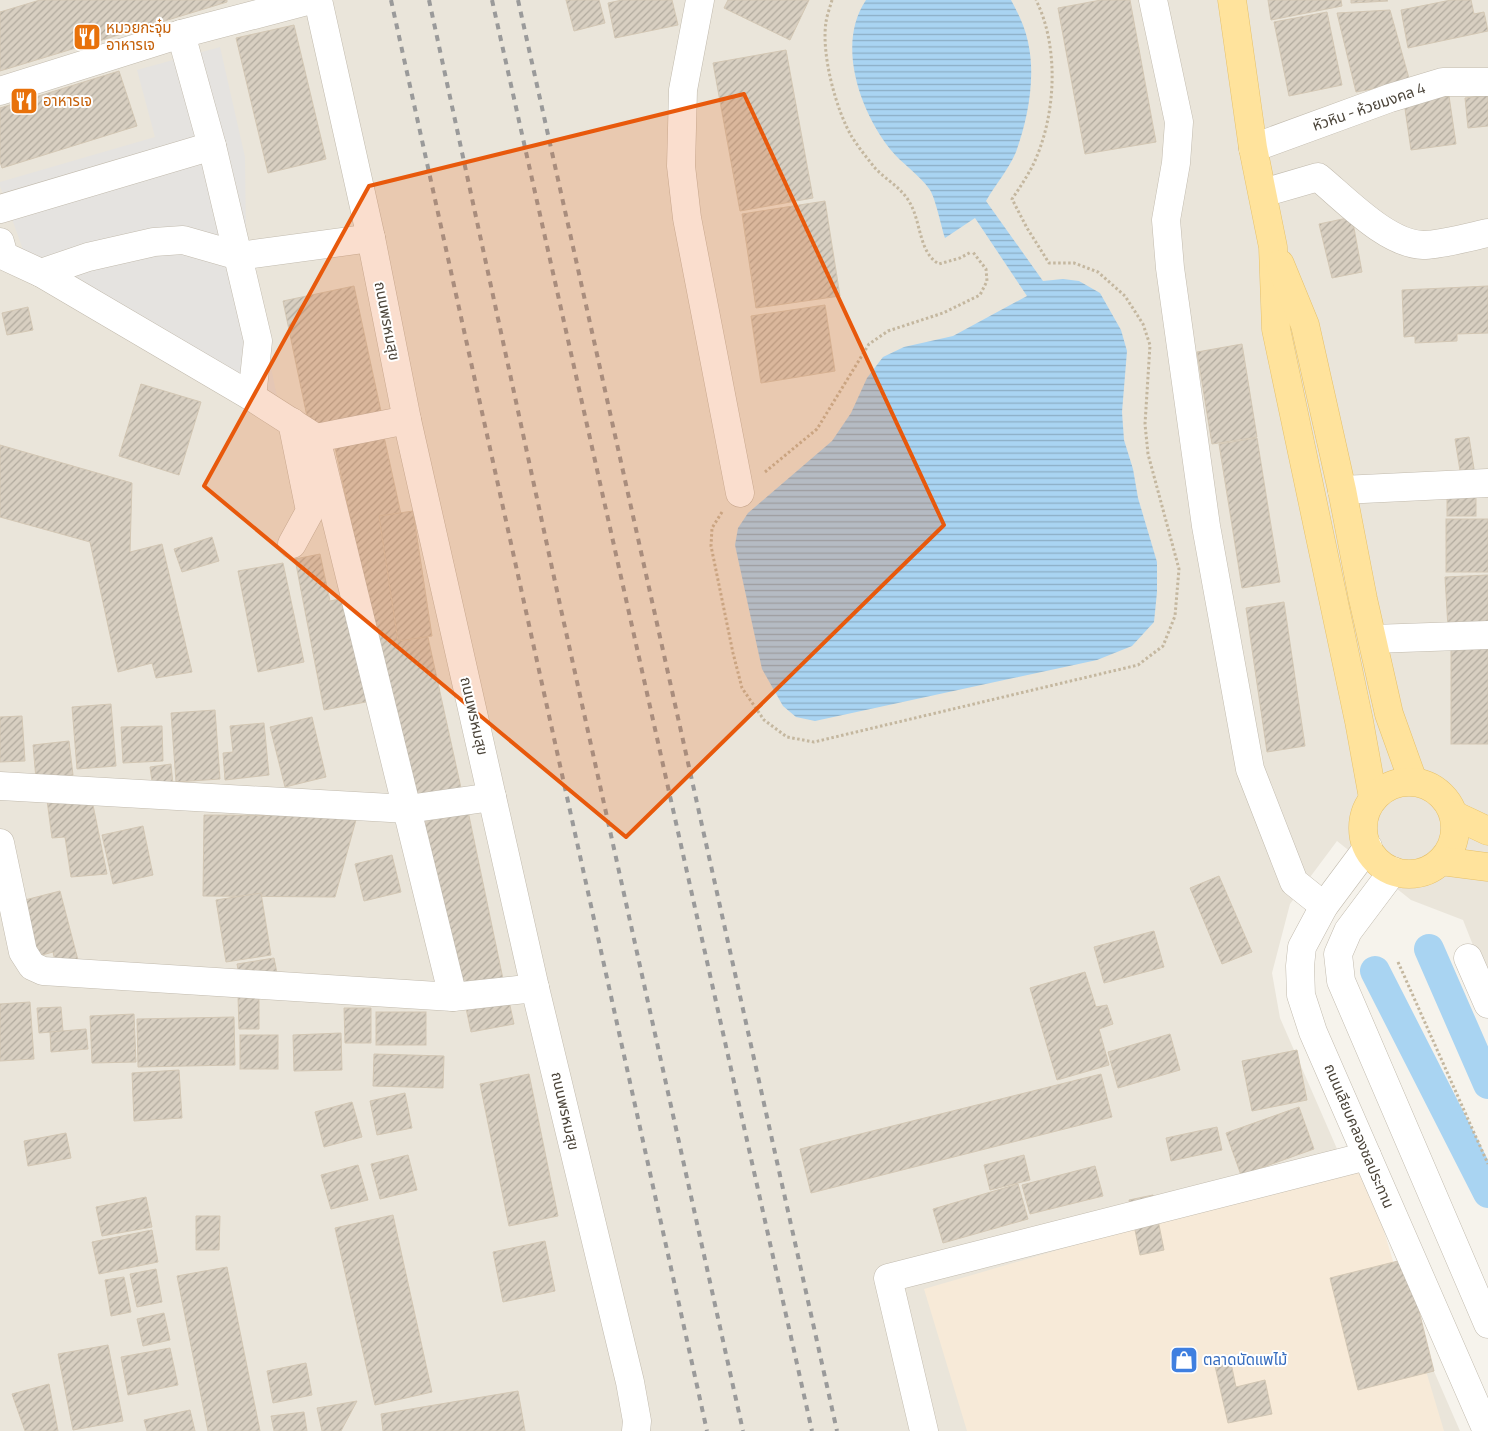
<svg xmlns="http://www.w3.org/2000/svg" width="1488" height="1431" viewBox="0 0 1488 1431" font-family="Manrope,'Noto Sans Thai',sans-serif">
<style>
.residential{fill:#eae5da}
.commercial{fill:#f7ead8}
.parking{fill:#e5e3e0}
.water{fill:url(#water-rules)}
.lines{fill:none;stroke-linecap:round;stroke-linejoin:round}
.canal{stroke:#a9d4f2;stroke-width:30}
.building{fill:url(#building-hatch);stroke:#d3c7b4}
.minor-casing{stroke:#c2bbae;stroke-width:29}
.major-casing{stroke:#e6c16a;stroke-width:29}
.path{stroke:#c4b79f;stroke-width:3;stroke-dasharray:2.5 2.5;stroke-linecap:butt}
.minor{stroke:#fff;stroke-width:28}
.major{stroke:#ffe39c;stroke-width:28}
.rail{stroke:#9a9a9a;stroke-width:4;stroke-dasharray:6 6;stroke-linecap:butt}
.marked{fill:#e8590c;fill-opacity:0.2;stroke:#e8590c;stroke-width:4;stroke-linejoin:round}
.labels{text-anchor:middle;stroke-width:4;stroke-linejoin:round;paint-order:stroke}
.food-label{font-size:15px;fill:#c56008;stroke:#fff;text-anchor:start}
.street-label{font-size:15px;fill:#4b4439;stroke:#fff}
.shop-label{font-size:15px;fill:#366cbe;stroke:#fff;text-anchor:start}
</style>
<defs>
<pattern id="water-rules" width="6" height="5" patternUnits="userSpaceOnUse" patternTransform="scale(1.25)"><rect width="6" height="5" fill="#a9d4f2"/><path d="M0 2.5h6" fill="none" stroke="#8caec5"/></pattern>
<pattern id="building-hatch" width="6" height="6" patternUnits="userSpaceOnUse" patternTransform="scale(1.25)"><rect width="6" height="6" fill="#d8cfc1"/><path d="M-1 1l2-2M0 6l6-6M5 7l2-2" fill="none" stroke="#b1aa9e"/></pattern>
</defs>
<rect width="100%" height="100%" fill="#f6f3ec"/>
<path class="residential" d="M0,0H1488V983L1463,920L1411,900L1337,841L1290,904L1272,973L1280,1018L1460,1431H0Z"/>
<path class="commercial" d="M1363,1161L1444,1431H967L924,1289Z"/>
<path class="parking" d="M220,47L245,157L246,243L278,402L25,255L0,186V182L155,137L137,70Z"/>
<path class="water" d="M866,0H1011C1018,13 1025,27 1028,42C1036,77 1028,119 1016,152C1009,169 995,185 986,201L1043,281L1063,279L1079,281L1100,293L1121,330L1127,351L1122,412L1124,440L1133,469L1138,498L1157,562V592L1154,622L1132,646L1097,660L815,721L796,717L783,706L762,669L735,545L738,528L748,513L832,441L851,413L867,378L883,357L904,347L953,336L1027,296L975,218L945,238C941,226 936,200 930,190C920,175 902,164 890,149C860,111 836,44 866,0Z"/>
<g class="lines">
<g class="canal">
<path d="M1429,949L1488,1084"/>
<path d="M1375,971L1488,1193"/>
</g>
</g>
<g class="building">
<path d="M40,0H227V2L0,71V12Z"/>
<path d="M566,0H599L605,23L574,31Z"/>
<path d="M622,0H672L678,25L615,38L608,3Z"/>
<path d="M728,0H809L790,40L724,8Z"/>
<path d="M1101,0H1130L1156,142L1085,154L1058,8Z"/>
<path d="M1268,0H1341L1342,6L1271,20Z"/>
<path d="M1351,0H1387L1388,1L1351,3Z"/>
<path d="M1451,0H1471L1474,14L1484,12L1488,31L1408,48L1401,10Z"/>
<path d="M1390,10L1410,82L1356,92L1337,13Z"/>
<path d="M1327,12L1342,85L1289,96L1274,22Z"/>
<path d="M294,25L326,159L268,173L236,38Z"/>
<path d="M786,50L813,198L740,211L713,63Z"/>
<path d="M119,71L137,126L2,168L0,162V108Z"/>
<path d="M1488,95V126L1468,128L1465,98Z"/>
<path d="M1449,96L1456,144L1411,150L1404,102Z"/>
<path d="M825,201L840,296L756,308L742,214Z"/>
<path d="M1352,217L1362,272L1332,278L1319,224Z"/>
<path d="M354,286L382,416L310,431L283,301Z"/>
<path d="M1488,286V333L1457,334V341L1415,343V336L1404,337L1402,290Z"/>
<path d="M825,305L835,371L761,383L751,316Z"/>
<path d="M28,307L33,330L7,335L2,313Z"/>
<path d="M1242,344L1257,437L1212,444L1197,352Z"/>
<path d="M141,384L201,402L179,475L119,456Z"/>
<path d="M383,432L461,788L412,799L334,443Z"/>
<path d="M1469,437L1475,475L1461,477L1455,439Z"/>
<path d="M1257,438L1280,582L1242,588L1219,444Z"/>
<path d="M0,445L132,483L130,552L162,544L192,672L156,678L152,663L118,672L90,542L0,517Z"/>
<rect x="1447" y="487" width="29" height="29"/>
<path d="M413,511L432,636L398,641L379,516Z"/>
<rect x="1446" y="519" width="42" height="53"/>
<path d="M212,537L219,561L182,572L174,549Z"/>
<path d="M320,554L330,601L350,597L371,701L324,710L295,559Z"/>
<path d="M283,563L304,662L258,672L238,571Z"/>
<path d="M1488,575V626L1448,628L1445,577Z"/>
<path d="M1284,602L1305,746L1267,752L1246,608Z"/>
<rect x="1451" y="647" width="37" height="97"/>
<path d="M111,704L116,766L77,769L72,707Z"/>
<path d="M215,710L220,779L176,782L171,713Z"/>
<path d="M22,716L25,761L0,762V717Z"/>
<path d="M312,717L326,777L285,787L270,727Z"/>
<path d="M264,723L269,775L225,780L223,753L233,752L230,726Z"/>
<path d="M162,726L163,761L123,763L121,727Z"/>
<path d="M69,741L73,775L36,779L33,745Z"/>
<path d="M171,764L173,785L153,788L150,767Z"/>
<path d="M47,800L93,805L107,874L71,877L65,837L52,838Z"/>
<path d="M468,811L503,979L454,988L420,821Z"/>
<path d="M204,815L357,816L335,897L203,896Z"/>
<path d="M143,826L153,875L113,884L102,835Z"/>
<path d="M392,855L401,892L364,901L355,864Z"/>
<path d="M1219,876L1252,952L1222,964L1190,888Z"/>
<path d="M60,891L79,964L57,969L53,952L35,957L21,901Z"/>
<path d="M261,893L271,955L226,962L216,900Z"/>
<path d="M1154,931L1164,967L1104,983L1094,947Z"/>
<path d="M274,958L278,978L239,975L237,964Z"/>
<path d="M1085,972L1096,1007L1107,1005L1113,1024L1099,1029L1109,1065L1057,1080L1030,988Z"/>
<path d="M259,995V1029H239L238,996Z"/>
<path d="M509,1001L514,1024L471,1032L466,1008Z"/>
<path d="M30,1002L34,1059L0,1061V1004Z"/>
<path d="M61,1007L63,1031L39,1033L37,1008Z"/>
<path d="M344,1008H371V1043H345Z"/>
<rect x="376" y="1012" width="50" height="33"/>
<path d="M134,1014L136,1062L92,1063L90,1016Z"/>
<path d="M234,1017L235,1065L138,1067L137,1019Z"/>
<path d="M86,1029L88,1049L51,1052L50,1032Z"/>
<path d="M341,1033L342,1070L294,1071L293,1035Z"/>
<path d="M1170,1034L1180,1070L1118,1088L1108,1052Z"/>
<rect x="240" y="1035" width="38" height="34"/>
<path d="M1297,1050L1307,1100L1252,1111L1242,1061Z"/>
<path d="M374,1054L444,1056L443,1088L373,1086Z"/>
<path d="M179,1070L182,1118L134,1121L132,1073Z"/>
<path d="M529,1074L558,1216L509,1226L480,1084Z"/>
<path d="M1101,1074L1112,1117L811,1193L800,1149Z"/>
<path d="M405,1093L412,1128L377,1135L370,1101Z"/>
<path d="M352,1102L362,1137L324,1147L315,1112Z"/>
<path d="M1299,1107L1314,1149L1241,1175L1226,1133Z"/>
<path d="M1217,1127L1222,1150L1171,1161L1166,1138Z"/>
<path d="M66,1133L71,1158L28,1166L24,1141Z"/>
<path d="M408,1155L417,1190L380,1199L371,1164Z"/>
<path d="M1024,1155L1030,1180L990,1190L984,1165Z"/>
<path d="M358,1165L368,1200L331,1209L321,1175Z"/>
<path d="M1095,1166L1103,1196L1030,1214L1022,1185Z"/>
<path d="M1018,1184L1028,1219L943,1243L933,1209Z"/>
<path d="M1153,1195L1164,1250L1140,1255L1129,1200Z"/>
<path d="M146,1197L152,1227L102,1236L96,1207Z"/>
<path d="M393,1215L432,1392L375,1405L335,1228Z"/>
<path d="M196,1216H220L219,1250H196Z"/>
<path d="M152,1230L158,1262L99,1274L92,1242Z"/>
<path d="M545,1241L555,1291L503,1302L493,1252Z"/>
<path d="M1406,1259L1434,1371L1358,1390L1330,1278Z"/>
<path d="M227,1267L260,1431H208L177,1276Z"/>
<path d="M156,1269L162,1302L137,1307L130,1274Z"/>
<path d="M124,1277L131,1312L111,1316L105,1280Z"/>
<path d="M164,1313L170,1340L143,1346L137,1319Z"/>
<path d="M108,1345L123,1421L73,1430L58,1354Z"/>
<path d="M170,1348L178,1385L128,1395L121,1357Z"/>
<path d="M306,1363L312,1395L273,1403L267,1371Z"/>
<path d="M1231,1363L1236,1387L1265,1380L1272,1414L1228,1423L1215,1366Z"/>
<path d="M49,1384L58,1431H25L12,1394Z"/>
<path d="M518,1391L525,1431H383L381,1414Z"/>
<path d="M357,1401L341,1431H322L317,1408Z"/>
<path d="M190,1410L195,1431H147L144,1420Z"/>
<path d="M304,1412L307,1431H274L271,1416Z"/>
</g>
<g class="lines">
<defs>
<g id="minor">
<path d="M318,0L371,238L407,420L535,988L630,1382L637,1421L636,1431"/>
<path d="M700,0L683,90L681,166L687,218L740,493"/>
<path d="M1153,0L1179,122L1176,163L1166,220L1170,268L1206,526L1250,769L1294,882L1324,906"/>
<path d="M181,34L212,146L258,341L252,397"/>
<path d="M0,91L181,34L311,0"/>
<path d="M1253,148L1390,98L1443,82H1488"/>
<path d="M1263,193L1318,177C1346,200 1387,244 1423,245C1440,245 1470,237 1488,233"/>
<path d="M0,209L212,146"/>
<path d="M0,242L4,256L41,273L252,397L316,438L407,420"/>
<path d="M41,273L88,257L154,242L183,240L239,256L371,238"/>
<path d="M316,438L453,997"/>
<path d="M1342,490L1488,483"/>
<path d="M292,544L310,511L292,422"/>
<path d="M1373,639L1488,635"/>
<path d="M0,786L408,809L492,797"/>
<path d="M0,843L23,952L32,966L43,971L453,997L535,988"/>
<path d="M1368,847L1324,906L1302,947L1300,966L1301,995L1313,1032L1487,1431"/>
<path d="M1393,871L1348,931L1338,954L1341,981L1488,1324"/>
<path d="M1468,958L1488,1004"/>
<path d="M924,1431L888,1278L1367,1156"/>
</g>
<g id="major">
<path d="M1232,0L1253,148L1273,247L1276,329L1359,721L1373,798"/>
<path d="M1280,264L1305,325L1342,490L1363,599L1389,714L1413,781"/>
<circle cx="1409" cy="828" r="46"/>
<path d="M1454,815L1488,831"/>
<path d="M1441,861L1488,867"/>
</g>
</defs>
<use href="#minor" class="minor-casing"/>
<use href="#major" class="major-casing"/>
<g class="path">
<path d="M832,0C830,7 827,15 826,22C821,54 836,110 852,137C859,148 867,158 875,168C886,180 902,188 910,203C921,222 919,253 939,264L960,258L971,252"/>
<path d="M765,472L817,429L869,344L888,331L943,313L980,295L987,281L986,269L972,251"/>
<path d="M722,512L712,528L711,546L733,653L742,688L764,720L787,737L814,742L1138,665L1163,646L1175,616L1179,569L1148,454L1145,424L1150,345L1143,324L1125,296L1098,272L1074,263H1049L1027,228L1012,199C1019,189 1026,178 1032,167C1056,119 1060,48 1036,0"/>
<path d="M1398,962L1488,1164"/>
</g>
<use href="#minor" class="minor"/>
<use href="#major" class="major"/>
<g class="rail">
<path d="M391,0L707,1431"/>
<path d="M429,0L562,614L743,1431"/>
<path d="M492,0L812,1431"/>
<path d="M518,0L837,1431"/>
</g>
</g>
<path class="marked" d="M744,94L944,525L626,837L204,486L369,186Z"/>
<defs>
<symbol id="restaurant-square" viewBox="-11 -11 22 22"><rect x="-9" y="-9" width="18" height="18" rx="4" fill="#e8710a" stroke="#fff"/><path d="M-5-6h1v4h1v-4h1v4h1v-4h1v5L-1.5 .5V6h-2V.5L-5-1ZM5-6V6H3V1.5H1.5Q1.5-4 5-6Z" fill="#fff"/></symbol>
<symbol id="shop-square" viewBox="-11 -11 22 22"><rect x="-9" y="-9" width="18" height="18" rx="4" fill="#3f7fe0" stroke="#fff"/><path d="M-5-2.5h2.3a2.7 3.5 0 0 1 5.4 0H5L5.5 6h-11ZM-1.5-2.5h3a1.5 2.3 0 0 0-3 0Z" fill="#fff"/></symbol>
</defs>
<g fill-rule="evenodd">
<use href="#restaurant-square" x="71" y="21" width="32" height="32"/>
<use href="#restaurant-square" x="8" y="85" width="32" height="32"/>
<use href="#shop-square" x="1168" y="1344" width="32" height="32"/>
</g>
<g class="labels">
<g class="food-label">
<text x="106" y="33">หมวยกะจุ๋ม<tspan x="106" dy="17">อาหารเจ</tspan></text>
<text x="43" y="106">อาหารเจ</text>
</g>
<g class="street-label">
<text transform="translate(1369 107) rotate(-19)" y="5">หัวหิน - ห้วยมงคล 4</text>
<text transform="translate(387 321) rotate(79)" y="5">ถนนพรหมสุข</text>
<text transform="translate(474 716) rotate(77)" y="5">ถนนพรหมสุข</text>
<text transform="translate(565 1111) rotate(77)" y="5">ถนนพรหมสุข</text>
<text transform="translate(1359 1136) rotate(67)" y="5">ถนนเลียบคลองชลประทาน</text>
</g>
<g class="shop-label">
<text x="1203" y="1365">ตลาดนัดแพไม้</text>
</g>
</g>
</svg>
